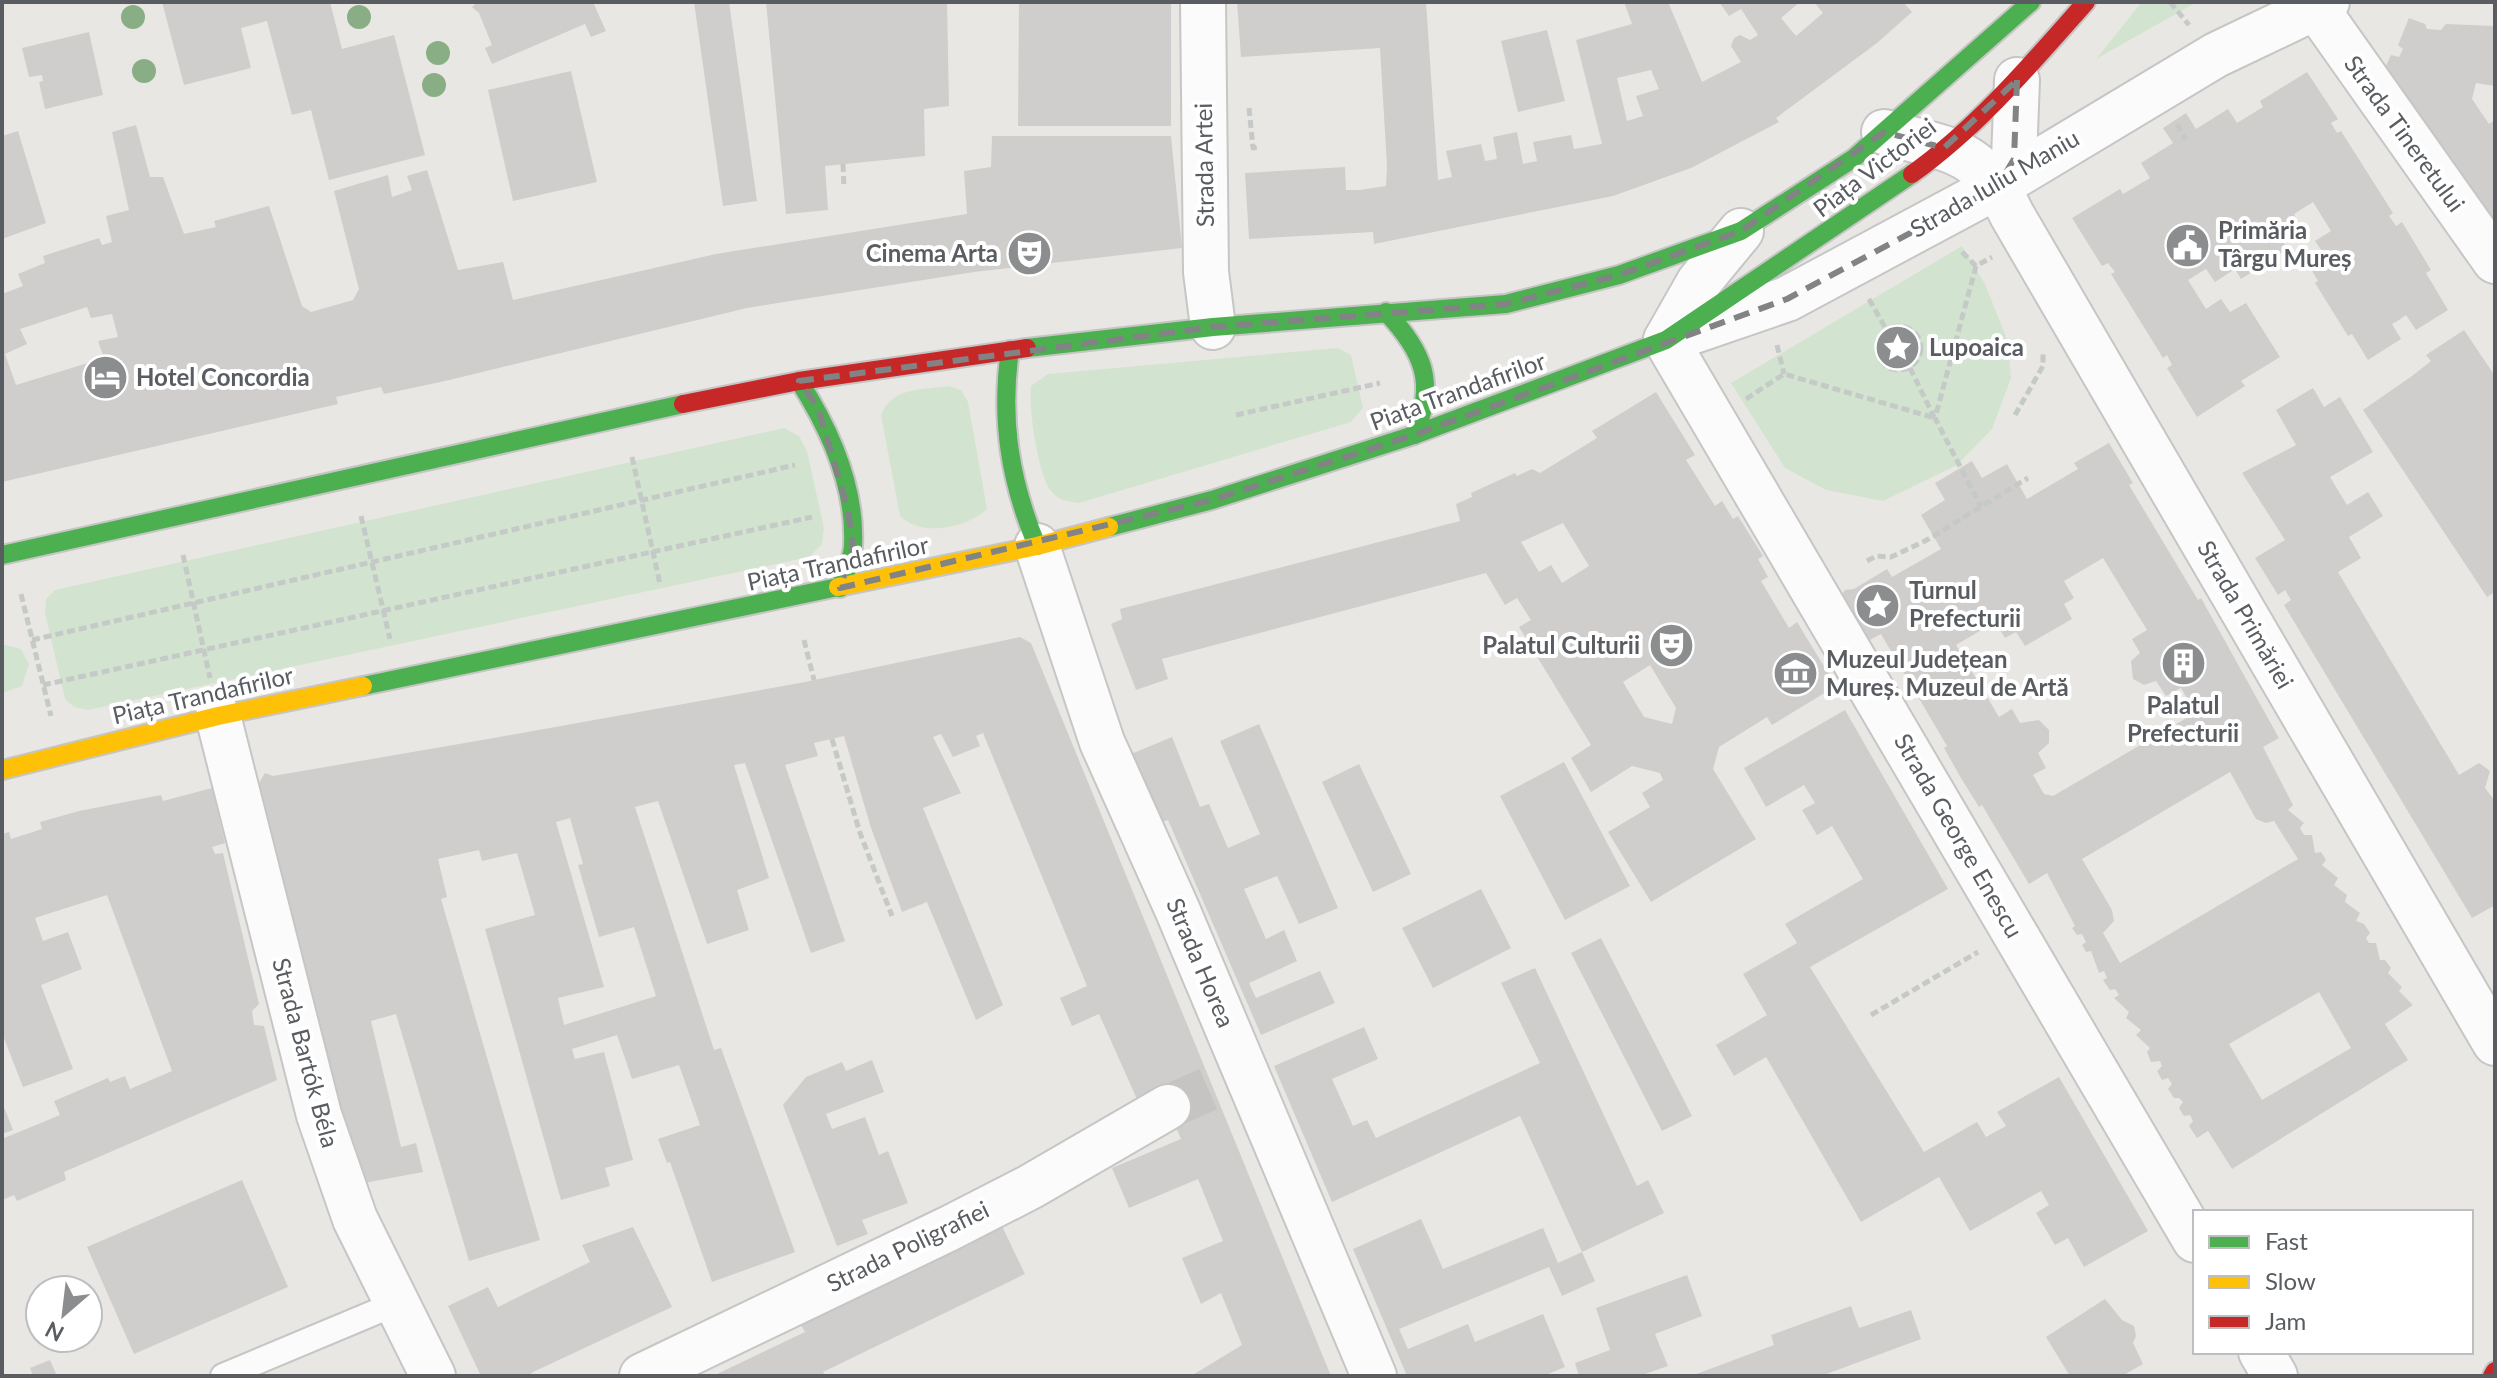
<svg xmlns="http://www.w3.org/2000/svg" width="2497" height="1378" viewBox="0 0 2497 1378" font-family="Lato,sans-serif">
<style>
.green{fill:#d2e4cf}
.building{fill:#cfcecc;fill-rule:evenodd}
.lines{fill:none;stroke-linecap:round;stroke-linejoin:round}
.street-tunnel{stroke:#c5c4c2;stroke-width:44;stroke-dasharray:44 22;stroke-linecap:butt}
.lane-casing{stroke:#c5c6c5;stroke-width:28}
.street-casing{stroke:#c5c6c5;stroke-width:48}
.fast-casing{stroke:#c5c5c5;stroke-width:22}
.slow-casing{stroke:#c5c5c5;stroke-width:22}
.jam-casing{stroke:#c5c5c5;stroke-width:22}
.path{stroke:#c5c9c7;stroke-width:5;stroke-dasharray:8 4;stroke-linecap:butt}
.lane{stroke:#fcfbfb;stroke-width:24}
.street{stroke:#fcfbfb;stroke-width:44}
.fast{stroke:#4caf50;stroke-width:18}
.slow{stroke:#ffc107;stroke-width:18}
.jam{stroke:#c62828;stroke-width:18}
.tree{fill:#89ae86}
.marked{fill:none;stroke:#818385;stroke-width:6;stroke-dasharray:16 10;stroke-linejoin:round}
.labels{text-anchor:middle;stroke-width:8;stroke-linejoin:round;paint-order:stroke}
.street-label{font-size:24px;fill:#595d61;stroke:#fff}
.poi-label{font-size:24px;font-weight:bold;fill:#595d61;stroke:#fff;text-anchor:start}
</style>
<rect width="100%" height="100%" fill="#e9e7e3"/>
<g class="green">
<path d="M2142,2H2197L2096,59Z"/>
<path d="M1962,246L1985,284L2008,342L2011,378L1992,429L1957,465L1883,501L1826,490L1785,468L1731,383Z"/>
<path d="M1338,348L1351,355L1363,408L1351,422L1079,503C1067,501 1059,501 1051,491C1038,476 1028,406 1031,386L1048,374Z"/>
<path d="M948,386L961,390L968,402L987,509C966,529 921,537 900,516L881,415C892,387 922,390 948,386Z"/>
<path d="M784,428L799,436L807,451L824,528L822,544L809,557L88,710L74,707L65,699L45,613L46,599L55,590Z"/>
<path d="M2,644L21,649L29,664L22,686L2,693Z"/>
</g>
<g class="building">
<path d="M162,2H330L342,49L394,35L425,155L329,180L311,110L292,115L267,21L241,28L251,68L184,85Z"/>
<path d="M477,2H593L606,31L591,37L585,24L492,64L485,48L492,45L479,13L472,7Z"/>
<path d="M694,2H729L757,201L723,206Z"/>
<path d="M766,2H947L949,106L924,109L925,156L825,166L828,210L786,214Z"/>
<path d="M1019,2H1171V126H1018Z"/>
<path d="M1237,2H1426L1438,180L1452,177L1446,151L1481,144L1485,161L1497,159L1493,137L1517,132L1523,164L1537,161L1533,142L1571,135L1574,149L1602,144L1576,40L1632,24L1624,2H1668L1702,82L1741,62L1731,46L1734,38L1740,35L1750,40L1758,35L1741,9L1729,16L1719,2H1800L1781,18L1796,36L1823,13L1814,2H1903L1912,12L1877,43L1776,118L1779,122L1691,168L1613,196L1374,244L1373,232L1249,239L1245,173L1345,167L1346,190H1360L1386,186L1387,166L1380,48L1241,57ZM1651,70L1659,89L1636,96L1643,116L1627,121L1617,78Z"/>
<path d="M2409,18L2425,24L2427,29L2441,30L2446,24L2495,26V86L2476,83L2472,99L2489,124L2495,120V236L2378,82L2391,55L2399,57L2403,49L2398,45Z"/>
<path d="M1547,30L1565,101L1518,112L1501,41Z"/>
<path d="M89,32L103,95L45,109L39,82L43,81L42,75L29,77L22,48Z"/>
<path d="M571,71L597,182L513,201L488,90Z"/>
<path d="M2307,72L2338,119L2331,123L2337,133L2341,131L2393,213L2389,216L2396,226L2402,222L2431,270L2426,273L2448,310L2416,330L2406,315L2399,320L2392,324L2401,339L2368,360L2352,334L2348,336L2315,283L2318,281L2308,264L2324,254L2315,241L2331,231L2313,202L2294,214L2302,227L2282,239L2288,249L2241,279L2235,269L2215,282L2206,269L2188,280L2206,309L2221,299L2230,312L2246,303L2280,357L2241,381L2245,386L2197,417L2167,368L2172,365L2167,355L2163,358L2111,274L2115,272L2108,263L2102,266L2072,218L2120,189L2123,194L2150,178L2141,163L2173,143L2163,128L2186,113L2196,129L2228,109L2237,123L2263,107L2260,101Z"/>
<path d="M136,125L150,177H163L184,234L216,227L214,221L269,206L302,306L311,312L353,300L359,289L334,191L388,175L392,197L412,190L407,176L427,170L458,270L503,262L513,300L716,254L967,214L964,171L991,167L992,136H1171L1182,248L974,272L747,308L445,381L384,394L381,387L336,397L338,404L2,482V294L23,286L18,274L45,263L43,256L99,238L102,245L112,242L106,216L129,210L112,132ZM87,307L91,318L112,314L118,337L98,341L104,358L16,385L5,354L27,344L20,329Z"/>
<path d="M18,131L46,223L2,239V136Z"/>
<path d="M2464,330L2495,376V592L2487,597L2363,410L2412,376L2431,361L2426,355Z"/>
<path d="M2313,388L2324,407L2340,397L2373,452L2330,477L2347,505L2368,492L2383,516L2349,537L2361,558L2338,572L2459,775L2479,763L2490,771L2485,788L2495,801V905L2472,918L2284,605L2291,600L2285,590L2278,595L2255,558L2285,540L2242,473L2296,445L2276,410Z"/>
<path d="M1656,392L1695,455L1686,460L1715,506L1722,501L1733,519L1738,516L1763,556L1758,559L1768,577L1761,581L1789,628L1797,622L1836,686L1772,725L1767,717L1719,747L1713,769L1756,839L1651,902L1608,832L1650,807L1642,793L1663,780L1660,773L1632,766L1591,792L1571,758L1591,745L1519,627L1531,620L1517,598L1505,605L1486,573L1162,659L1168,679L1136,690L1111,624L1122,619L1120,609L1460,521L1456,504L1472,497L1471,493L1515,473L1517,476L1532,469L1540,473L1597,438L1592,431ZM1563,523L1589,566L1562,583L1551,565L1539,572L1521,542ZM1650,665L1676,708L1672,724L1644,717L1623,682Z"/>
<path d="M2109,443L2133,483L2129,485L2198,600L2201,598L2279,738L2263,747L2293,805L2288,810L2304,823L2300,828L2304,835H2312L2315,853L2321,852L2326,860L2322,865L2338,878L2334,885L2347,895L2345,902L2360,913L2356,921L2364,924L2370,933L2366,938L2369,943H2376L2380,960H2385L2391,968L2388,973L2402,987L2399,991L2413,1005L2385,1024L2408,1060L2232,1169L2208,1131L2197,1138L2189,1126L2193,1121L2190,1115L2184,1116L2179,1108L2183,1102L2179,1098H2174L2168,1089L2172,1084L2168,1078L2162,1080L2157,1071L2162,1066L2160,1061L2151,1062L2147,1052L2150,1048L2136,1035L2141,1030L2126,1018L2129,1012L2114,998L2119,995L2115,989L2110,990L2103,980L2107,978L2104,971L2099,973L2091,951L2086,952L2082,945L2086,942L2082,934L2077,935L2072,928L2075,926L2047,873L2029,884L1982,805L1979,807L1961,778L1944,748L1947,746L1881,634L1868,641L1840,597L1845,590L1854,589L1887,569L1892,577L1941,549L1921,515L1945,500L1935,483L1972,461L1982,478L2007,464L2027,499L2078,469L2074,463ZM2103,558L2147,630L2132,639L2140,653L2131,661L2133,679L2144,685L2156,681L2166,696L2181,688L2192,707L2190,716L2053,796L2044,794L2033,775L2046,768L2038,753L2049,743V730L2039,720L2020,723L2012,709L1999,717L1956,645L1995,622L2005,638L2016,632L2025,646L2072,619L2064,604L2074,598L2064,581ZM2230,772L2256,819L2266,823L2274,821L2298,859L2120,963L2103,933L2114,921L2112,910L2082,859ZM2319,992L2351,1048L2262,1100L2229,1044Z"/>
<path d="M1020,637L1031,643L1331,1376H1191L1242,1345L1221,1293L1201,1304L1182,1258L1223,1241L1198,1179L1129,1208L1112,1168L1181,1139L1163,1096L1140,1106L1099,1014L1072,1026L1060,998L1087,986L983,733L976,736L980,746L953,757L941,734L933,737L961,793L923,808L1003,1005L976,1020L927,902L902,912L871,828L844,736L814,743L818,756L785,765L845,941L811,953L745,763L734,765L769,878L737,890L749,930L707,944L658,801L635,807L714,1050L721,1048L795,1252L712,1282L670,1162L667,1163L658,1139L700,1125L679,1065L632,1079L617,1035L572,1049L575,1059L604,1052L633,1160L605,1168L610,1186L561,1200L485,929L535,915L517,853L482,861L479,850L438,859L447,897L441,899L540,1240L469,1261L396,1014L371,1021L401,1147L416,1143L423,1172L359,1184L261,796L254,792L265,773L273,776L488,739L800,683ZM570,818L583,864L578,865L599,937L634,927L656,996L564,1025L558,998L604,987L556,822Z"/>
<path d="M1845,710L1948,889L1810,967L1924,1152L1977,1122L1986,1137L2006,1126L1997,1112L2059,1077L2148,1231L2084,1267L2068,1238L2055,1245L2036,1213L2049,1205L2041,1191L1970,1231L1939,1177L1861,1222L1766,1057L1734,1076L1716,1045L1767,1015L1743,974L1797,943L1785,924L1863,879L1832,826L1817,835L1802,810L1815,803L1804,785L1766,807L1744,768Z"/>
<path d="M1259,724L1338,908L1299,924L1277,876L1244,889L1266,939L1284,930L1297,961L1249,983L1256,998L1320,971L1335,1003L1261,1035L1168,820L1159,823L1131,754L1172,737L1200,807L1209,804L1228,848L1260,834L1220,741Z"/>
<path d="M1564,762L1630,886L1565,920L1500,796Z"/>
<path d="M1359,764L1411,874L1373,892L1322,782Z"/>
<path d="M212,788L225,843L212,847L215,854L223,853L259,1004L252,1011L254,1025L264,1026L277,1080L64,1172L66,1180L17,1201L14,1195L2,1200V1139L60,1115L54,1101L108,1078L110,1082L125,1076L130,1089L172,1071L107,895L35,918L43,941L68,932L82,969L41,985L73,1069L23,1087L2,1033V834L9,832L11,839L42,829L40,822L79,811L161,795L163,801Z"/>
<path d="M1481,889L1511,948L1433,988L1402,928Z"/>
<path d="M1601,938L1692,1116L1662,1131L1571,953Z"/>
<path d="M1535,968L1637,1186L1648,1180L1664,1213L1582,1252L1595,1281L1562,1296L1549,1267L1399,1329L1408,1349L1468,1324L1475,1342L1543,1314L1565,1367L1543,1376H1407L1353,1249L1421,1219L1443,1269L1543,1228L1558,1263L1582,1252L1520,1116L1332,1202L1274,1066L1364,1027L1378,1059L1332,1079L1353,1126L1367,1120L1376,1138L1540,1063L1501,983Z"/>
<path d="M872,1060L884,1092L826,1114L832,1129L865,1117L879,1155L888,1151L908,1203L862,1220L868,1234L837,1246L783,1105L806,1077L842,1062L846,1071Z"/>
<path d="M2,1102L13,1130L2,1134Z"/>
<path d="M242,1180L288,1287L134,1354L87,1247Z"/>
<path d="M1001,1224L1025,1274L823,1372L825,1376H713L805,1332L799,1322Z"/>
<path d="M633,1227L672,1307L531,1373L532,1376H481L448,1306L488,1287L498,1307L590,1262L582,1245Z"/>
<path d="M1687,1275L1702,1316L1655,1334L1668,1366L1639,1376H1579L1575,1363L1610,1350L1596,1308Z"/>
<path d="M2105,1299L2122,1320L2134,1326L2136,1336L2133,1343L2143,1364L2122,1376H2070L2046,1337Z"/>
<path d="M1851,1306L1859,1328L1911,1310L1921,1339L1821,1376H1691L1774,1345L1771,1335Z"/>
<path d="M50,1360L57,1376H33L30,1368Z"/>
</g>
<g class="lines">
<path class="street-tunnel" d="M1168,1107L1213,1087"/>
<defs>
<path id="lane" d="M223,1376L395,1304"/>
<g id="street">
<path d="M1203,2L1206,272L1213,327"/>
<path d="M2312,2L2495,261"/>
<path d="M1884,132C1949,150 1981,148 2012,215L2495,1043"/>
<path d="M1998,186L2014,159L2017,80"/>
<path d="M1691,332L1787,299L1998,186L2216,55L2327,2"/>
<path d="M1666,340L2195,1240"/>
<path d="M1666,340L1699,282L1741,231"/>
<path d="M1037,546L1102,742L1177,909L1374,1376"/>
<path d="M218,716L319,1115L355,1219L433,1376"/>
<path d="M2261,1352L2275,1376"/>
<path d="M642,1376L948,1229L1030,1187L1168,1107"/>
</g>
<g id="fast">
<path d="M1386,312C1423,351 1437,383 1414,435"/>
<path d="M1027,348L1213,327L1506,304L1619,275L1741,231L1854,158L2031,2"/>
<path d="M1010,350C1000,420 1010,481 1037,546"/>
<path d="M799,381C829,428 856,488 853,546C852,560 845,575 840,588"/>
<path d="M1109,527L1212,500L1414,435L1666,340L1912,174"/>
<path d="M2,555L683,404"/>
<path d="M363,686L838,587"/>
</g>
<g id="slow">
<path d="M838,587L1037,546L1109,527"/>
<path d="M2,770L218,716L363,686"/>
</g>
<g id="jam">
<path d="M1912,174C1978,127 2032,63 2086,2"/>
<path d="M683,404L799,381L1027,348"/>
<path d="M2492,1376L2495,1371"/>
</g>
</defs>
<use href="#lane" class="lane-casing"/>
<use href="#street" class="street-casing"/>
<use href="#fast" class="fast-casing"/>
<use href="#slow" class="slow-casing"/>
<use href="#jam" class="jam-casing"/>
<g class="path">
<path d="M2170,2L2189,25"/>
<path d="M1249,108L1253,148L1259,147"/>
<path d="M2177,124L2186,140"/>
<path d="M843,164L844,188"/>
<path d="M1962,252L1976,266L1992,257"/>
<path d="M1976,266L1935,418L1981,507"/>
<path d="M1869,299L1886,329"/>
<circle cx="1899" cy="348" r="22"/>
<path d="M1777,345L1784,374"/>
<path d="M1910,368L1934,417"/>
<path d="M1746,399L1784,374L1935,418"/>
<path d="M1236,415L1380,383"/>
<path d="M2015,415L2043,366V354"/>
<path d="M632,457L660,584"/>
<path d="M361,516L390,639"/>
<path d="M183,555L210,678"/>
<path d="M1867,561L1876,556L1891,557L1925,541L2028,478"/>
<path d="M21,594L51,716"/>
<path d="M32,640L795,465"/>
<path d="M804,640L814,680"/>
<path d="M43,685L812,517"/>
<path d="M832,739L860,833L892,916"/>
<path d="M1871,1015L1978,952"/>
</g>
<use href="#lane" class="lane"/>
<use href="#street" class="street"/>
<use href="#fast" class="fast"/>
<use href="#slow" class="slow"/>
<use href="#jam" class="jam"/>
</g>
<g class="tree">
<circle cx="133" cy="17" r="12"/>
<circle cx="359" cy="17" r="12"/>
<circle cx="438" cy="53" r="12"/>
<circle cx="144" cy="71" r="12"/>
<circle cx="434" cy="85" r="12"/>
</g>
<path class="marked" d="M2017,80L2014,159L1998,186L1787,299L1414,435L1212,500L840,588L853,548L848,510L818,408L799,381L1213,327L1506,304L1619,275L1741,231L1884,132L1944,148Z"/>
<defs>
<symbol id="civic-disc" viewBox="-11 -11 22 22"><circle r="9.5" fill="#8b8d8e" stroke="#fff"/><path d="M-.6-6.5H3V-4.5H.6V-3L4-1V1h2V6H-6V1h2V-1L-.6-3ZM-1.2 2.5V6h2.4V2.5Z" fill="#fff"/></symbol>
<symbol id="theatre-disc" viewBox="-11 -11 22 22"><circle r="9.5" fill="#8b8d8e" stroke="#fff"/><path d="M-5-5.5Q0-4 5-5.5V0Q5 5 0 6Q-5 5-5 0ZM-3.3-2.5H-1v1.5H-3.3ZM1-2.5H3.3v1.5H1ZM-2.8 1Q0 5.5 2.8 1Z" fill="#fff"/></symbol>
<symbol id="sight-disc" viewBox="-11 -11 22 22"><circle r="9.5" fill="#8b8d8e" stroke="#fff"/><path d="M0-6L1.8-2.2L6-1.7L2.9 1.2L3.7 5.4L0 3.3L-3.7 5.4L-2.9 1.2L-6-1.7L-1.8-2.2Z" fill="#fff"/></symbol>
<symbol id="hotel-disc" viewBox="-11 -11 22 22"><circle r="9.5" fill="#8b8d8e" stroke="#fff"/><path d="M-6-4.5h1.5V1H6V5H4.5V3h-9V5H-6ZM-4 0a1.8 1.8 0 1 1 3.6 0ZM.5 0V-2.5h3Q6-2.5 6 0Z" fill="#fff"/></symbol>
<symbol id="building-disc" viewBox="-11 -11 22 22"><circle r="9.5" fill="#8b8d8e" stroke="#fff"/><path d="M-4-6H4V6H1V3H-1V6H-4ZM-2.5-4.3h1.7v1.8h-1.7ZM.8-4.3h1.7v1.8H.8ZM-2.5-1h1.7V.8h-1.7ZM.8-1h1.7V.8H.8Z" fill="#fff"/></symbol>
<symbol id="museum-disc" viewBox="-11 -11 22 22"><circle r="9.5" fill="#8b8d8e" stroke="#fff"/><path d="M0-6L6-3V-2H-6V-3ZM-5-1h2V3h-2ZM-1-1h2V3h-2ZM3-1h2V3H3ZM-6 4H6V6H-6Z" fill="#fff"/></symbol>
</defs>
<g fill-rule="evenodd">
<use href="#civic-disc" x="2162" y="220" width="51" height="51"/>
<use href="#theatre-disc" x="1004" y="228" width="51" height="51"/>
<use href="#sight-disc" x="1872" y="322" width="51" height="51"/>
<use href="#hotel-disc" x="80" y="352" width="51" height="51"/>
<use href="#sight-disc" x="1852" y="580" width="51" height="51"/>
<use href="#theatre-disc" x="1646" y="620" width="51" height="51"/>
<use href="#building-disc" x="2158" y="638" width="51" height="51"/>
<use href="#museum-disc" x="1770" y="648" width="51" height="51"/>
</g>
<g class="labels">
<g class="street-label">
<text transform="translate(2404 134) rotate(54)" y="8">Strada Tineretului</text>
<text transform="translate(1205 165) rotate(-91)" y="8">Strada Artei</text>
<text transform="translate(1875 168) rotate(-37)" y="8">Piața Victoriei</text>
<text transform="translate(1995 184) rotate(-30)" y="8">Strada Iuliu Maniu</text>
<text transform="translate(1458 392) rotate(-20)" y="8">Piața Trandafirilor</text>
<text transform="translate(838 564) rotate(-12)" y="8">Piața Trandafirilor</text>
<text transform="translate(2245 615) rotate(60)" y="8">Strada Primăriei</text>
<text transform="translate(203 696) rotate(-13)" y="8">Piața Trandafirilor</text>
<text transform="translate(1958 836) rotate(60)" y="8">Strada George Enescu</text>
<text transform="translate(1200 963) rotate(67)" y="8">Strada Horea</text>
<text transform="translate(305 1053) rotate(75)" y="8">Strada Bartók Béla</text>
<text transform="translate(908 1247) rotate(-26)" y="8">Strada Poligrafiei</text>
</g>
<g class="poi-label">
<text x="2218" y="239">Primăria<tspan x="2218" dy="28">Târgu Mureș</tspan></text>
<text x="998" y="262" text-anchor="end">Cinema Arta</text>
<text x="1929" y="356">Lupoaica</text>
<text x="136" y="386">Hotel Concordia</text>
<text x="1909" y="599">Turnul<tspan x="1909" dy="28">Prefecturii</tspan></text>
<text x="1640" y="654" text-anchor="end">Palatul Culturii</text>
<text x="1826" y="668">Muzeul Județean<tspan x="1826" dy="28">Mureș. Muzeul de Artă</tspan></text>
<text x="2183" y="714" text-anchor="middle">Palatul<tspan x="2183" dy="28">Prefecturii</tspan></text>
</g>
</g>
<rect width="2497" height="1378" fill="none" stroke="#595d61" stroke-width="8"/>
<rect x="2193" y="1210" width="280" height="144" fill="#ffffff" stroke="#bdbec0" stroke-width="2"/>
<rect x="2209" y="1236" width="40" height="12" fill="#4caf50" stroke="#bdbec0" stroke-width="2"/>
<text x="2265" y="1250" font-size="24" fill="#595d61">Fast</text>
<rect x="2209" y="1276" width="40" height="12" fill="#ffc107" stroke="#bdbec0" stroke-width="2"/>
<text x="2265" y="1290" font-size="24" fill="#595d61">Slow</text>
<rect x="2209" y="1316" width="40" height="12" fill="#c62828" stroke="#bdbec0" stroke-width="2"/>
<text x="2265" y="1330" font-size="24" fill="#595d61">Jam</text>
<g transform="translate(64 1314) rotate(208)"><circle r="38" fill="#ffffff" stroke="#bdbec0" stroke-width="2"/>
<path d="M0-6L14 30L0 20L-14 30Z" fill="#8b8d8e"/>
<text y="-12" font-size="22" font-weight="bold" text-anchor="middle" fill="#595d61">N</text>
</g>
</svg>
